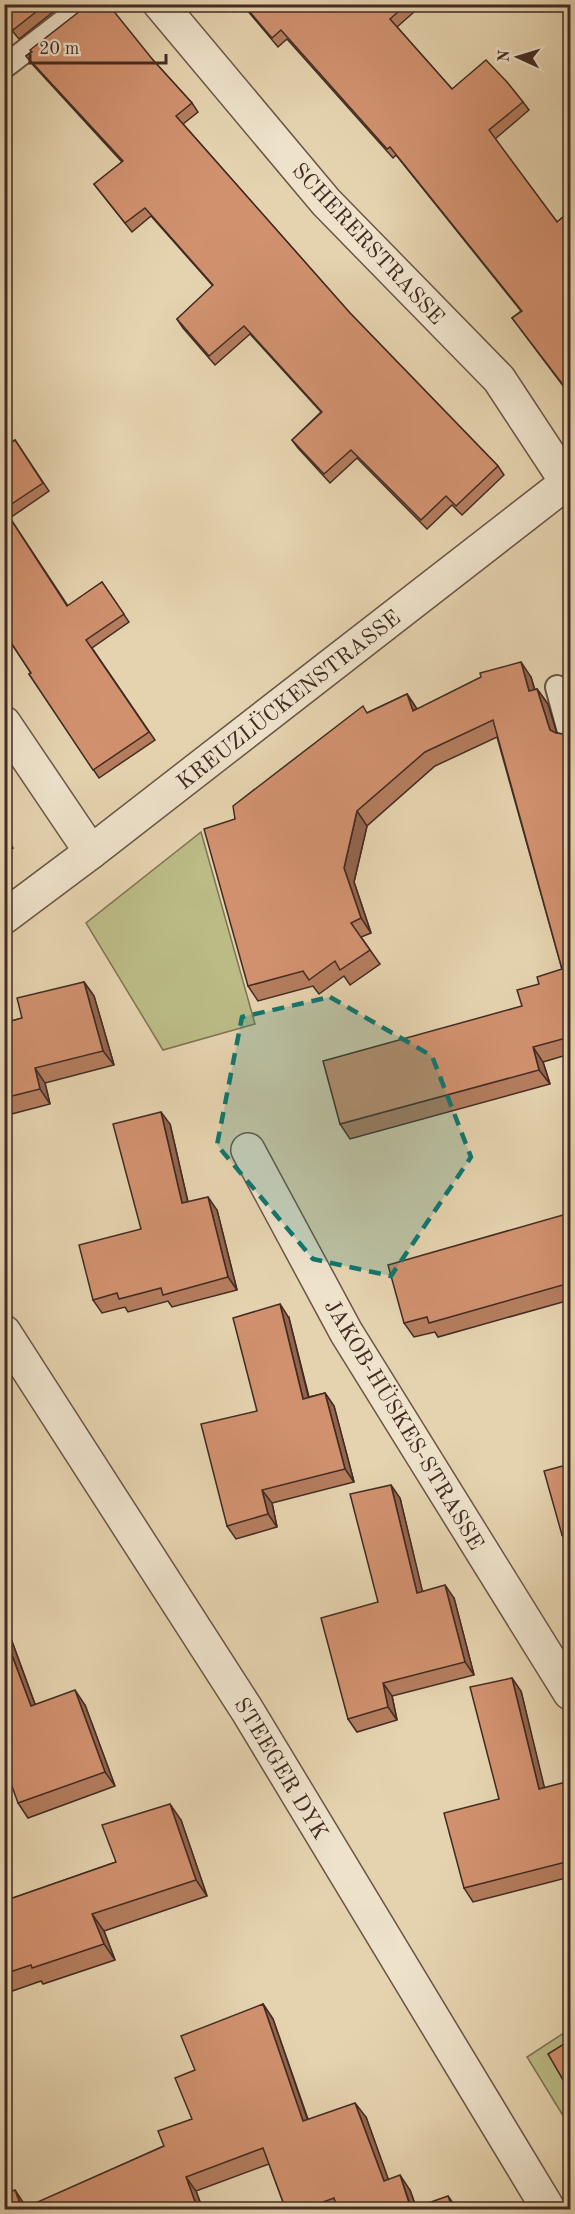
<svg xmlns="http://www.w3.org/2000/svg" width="575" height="2214" viewBox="0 0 575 2214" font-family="'Old Standard TT',serif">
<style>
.green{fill:#bbbb86;stroke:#7e7354;stroke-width:1.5}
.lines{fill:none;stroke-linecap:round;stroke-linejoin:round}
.service-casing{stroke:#6b5546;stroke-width:26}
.minor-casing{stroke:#6b5546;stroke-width:36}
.tertiary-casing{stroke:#6b5546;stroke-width:36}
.service{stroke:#eee2cb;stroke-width:22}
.minor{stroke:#eee2cb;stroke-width:33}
.tertiary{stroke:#eee2cb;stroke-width:33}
.wall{fill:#b47d5f;stroke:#422b23;stroke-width:1.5}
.shaded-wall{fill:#92664e;stroke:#422b23;stroke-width:1.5}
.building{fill:#d1916f;stroke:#422b23;stroke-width:1.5}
.marked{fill:#0f766e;fill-opacity:0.2;stroke:#0f766e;stroke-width:4.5;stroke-dasharray:12 8;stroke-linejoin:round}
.labels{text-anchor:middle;stroke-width:5;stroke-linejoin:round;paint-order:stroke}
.street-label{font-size:22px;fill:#422b23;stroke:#eee2cb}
</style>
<rect width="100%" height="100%" fill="#e5d3af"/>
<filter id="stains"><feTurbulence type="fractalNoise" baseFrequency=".00333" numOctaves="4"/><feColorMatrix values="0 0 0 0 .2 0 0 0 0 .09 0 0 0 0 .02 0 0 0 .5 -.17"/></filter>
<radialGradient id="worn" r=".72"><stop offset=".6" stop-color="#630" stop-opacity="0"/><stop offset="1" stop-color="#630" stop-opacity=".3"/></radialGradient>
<g class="green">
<path d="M201,832L255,1024L163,1050L86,923Z"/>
<path d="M570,2029V2127L527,2057Z"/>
</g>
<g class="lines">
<defs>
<g id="service">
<path d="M4,67L86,4"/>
<path d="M557,687L570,735"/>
</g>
<g id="minor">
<path d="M160,4L326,202L499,379L570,487"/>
<path d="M4,723L91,852"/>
<path d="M4,917L91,852L570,480"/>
<path d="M248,1150L346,1332L570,1693"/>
</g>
<path id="tertiary" d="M4,1332L247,1710L549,2210"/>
</defs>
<use href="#service" class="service-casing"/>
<use href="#minor" class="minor-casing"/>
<use href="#tertiary" class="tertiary-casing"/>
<use href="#service" class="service"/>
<use href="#minor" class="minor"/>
<use href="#tertiary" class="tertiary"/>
</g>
<g class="wall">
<path d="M17,4H63L19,39L4,21V15Z"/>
<path d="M242,4H423L397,27L452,89L523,102L529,110L495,139L557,222L570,211V395L512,318L521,311L396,155L393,158L287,39L278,47Z"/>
<path d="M89,6L153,60L192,103L198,112L183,124L350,313L498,466L504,475L462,515L452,505L427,529L357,458L330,483L298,448L292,440L321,412L250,334L215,365L183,328L177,319L213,286L151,216L132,232L94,184L122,162L33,65L26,56Z"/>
<path d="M15,440L49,491L10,518L68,606L102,582L129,622L92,648L155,740L99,778L29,674L31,673L4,632V447Z"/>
<path d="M531,677L535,690L537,689L548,704L557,733L563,734L570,728V1054L543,1062L550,1084L350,1139L340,1124L522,1006L539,984L562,969L497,737L435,766L367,826L354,882L371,933L361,937L380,964L350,985L344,976L319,994L313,986L258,1001L248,986L235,819L367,713L407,694L417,709Z"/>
<path d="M4,834L13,848L4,853Z"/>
<path d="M84,982L94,996L114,1065L45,1083L50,1104L4,1116V1023L22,1018Z"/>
<path d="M170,1124L188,1202L217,1210L237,1290L172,1307L168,1301L128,1312L125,1307L102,1313L93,1300L141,1229Z"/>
<path d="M570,1213V1300L438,1337L435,1332L414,1337L404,1323Z"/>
<path d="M289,1318L309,1397L325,1393L334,1406L354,1482L272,1503L277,1527L236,1539L227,1526L257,1411Z"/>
<path d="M570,1464V1547L562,1535Z"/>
<path d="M400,1498L422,1591L454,1598L474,1675L392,1696L397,1720L357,1732L348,1719L378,1602Z"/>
<path d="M10,1636L35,1704L85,1705L115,1786L28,1818L18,1803Z"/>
<path d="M521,1691L544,1788H570V1877L473,1902L464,1888L499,1799Z"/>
<path d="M181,1820L207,1896L104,1931L115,1960L43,1984L41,1981L4,1994V1901L116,1862Z"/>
<path d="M263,2004L273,2019L308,2119L366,2117L388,2179L410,2190L416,2207L458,2210H286L269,2164L196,2191L203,2210H4L25,2205L26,2208L164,2146L192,2119L195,2070Z"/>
</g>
<g class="shaded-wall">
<path d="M521,662L531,677L539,706L529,691Z"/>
<path d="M537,689L548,704L560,744L550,730Z"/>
<path d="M407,694L417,709L413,711Z"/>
<path d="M357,811L367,826L354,882L371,933L361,918L344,868Z"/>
<path d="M84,982L94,996L114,1065L103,1051Z"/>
<path d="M533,1047L543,1062L550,1084L539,1070Z"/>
<path d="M35,1068L45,1083L50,1104L40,1089Z"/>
<path d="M161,1112L170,1124L191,1216L182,1203Z"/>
<path d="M208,1197L217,1210L237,1290L228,1277Z"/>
<path d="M280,1304L289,1318L312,1412L303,1399Z"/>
<path d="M325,1393L334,1406L354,1482L345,1469Z"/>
<path d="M391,1485L400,1498L426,1606L417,1593Z"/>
<path d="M262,1490L272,1503L277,1527L268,1514Z"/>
<path d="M445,1585L454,1598L474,1675L465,1662Z"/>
<path d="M4,1628L10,1636L41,1721L31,1706L4,1634Z"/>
<path d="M512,1678L521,1691L548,1802L539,1789Z"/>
<path d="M383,1683L392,1696L397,1720L388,1707Z"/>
<path d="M75,1690L85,1705L115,1786L105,1772Z"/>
<path d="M566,1782L570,1788V1800Z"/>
<path d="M170,1804L181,1820L207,1896L196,1880Z"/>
<path d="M92,1914L104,1931L115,1960L104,1944Z"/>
<path d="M263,2004L273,2019L313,2136L303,2121Z"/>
<path d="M355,2103L366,2117L394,2195L384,2181Z"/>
<path d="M400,2175L410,2190L417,2210H412Z"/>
<path d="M186,2177L196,2191L203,2210H198Z"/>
<path d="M15,2190L25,2205L27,2210H23Z"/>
<path d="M448,2196L458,2210H453Z"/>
</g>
<g class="building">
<path d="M17,4H46L13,30L4,21V15Z"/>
<path d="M89,4H108L153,60L192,103L176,116L350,313L498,466L456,506L446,496L421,520L351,450L324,474L292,440L322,412L244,326L209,356L177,319L213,285L145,208L125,223L94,184L123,161L26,56L32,52L30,50Z"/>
<path d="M243,4H407L390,19L452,89L486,60L507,82L523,102L489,130L557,222L570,211V394L512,318L522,311L390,147L387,149L281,30L272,38Z"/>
<path d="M15,440L43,483L4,509V447Z"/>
<path d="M4,509L67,606L102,582L124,614L86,640L149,732L93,770L29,674L31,673L4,632Z"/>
<path d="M521,662L529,691L537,689L550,730L556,733L563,734L570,728V1037L533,1047L539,1070L340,1124L323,1061L522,1006L517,990L539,984L537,977L562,969L493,720L425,752L357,811L344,868L361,918L351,923L370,950L340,970L335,961L309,980L303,971L248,986L204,829L235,819L233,806L363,706L367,713L407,694L413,711L481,677L480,673Z"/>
<path d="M570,681V713L564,682Z"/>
<path d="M84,982L103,1051L35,1068L40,1089L4,1098V1023L22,1018L17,998Z"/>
<path d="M161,1112L182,1203L208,1197L228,1277L163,1295L161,1288L119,1299L117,1293L93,1300L79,1245L141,1229L113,1124Z"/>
<path d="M570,1213V1283L429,1323L427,1317L404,1323L388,1265Z"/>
<path d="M280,1304L303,1399L325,1393L345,1469L262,1490L268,1514L227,1526L201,1424L257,1411L233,1318Z"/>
<path d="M570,1464V1533L562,1535L544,1471Z"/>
<path d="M391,1485L417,1593L445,1585L465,1662L383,1683L388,1707L348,1719L321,1618L378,1602L350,1494Z"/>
<path d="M4,1634L31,1706L75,1690L105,1772L18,1803L4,1764Z"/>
<path d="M512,1678L539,1789L566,1782L570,1800V1861L464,1888L444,1813L499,1799L470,1687Z"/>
<path d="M170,1804L196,1880L92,1914L104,1944L32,1968L31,1965L4,1974V1901L116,1862L102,1825Z"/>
<path d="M263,2004L303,2121L355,2103L384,2181L400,2175L411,2209L448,2196L453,2210H338L334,2198L301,2210H286L263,2148L186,2177L198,2210H4V2194L15,2190L22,2209L164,2146L158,2131L192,2119L175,2078L195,2070L181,2036Z"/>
<path d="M570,2040V2092L548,2054Z"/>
</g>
<path class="marked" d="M330,997L432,1056L471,1157L391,1276L313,1259L217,1145L242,1017Z"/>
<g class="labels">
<g class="street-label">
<text transform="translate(369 243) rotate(47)" y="8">SCHERERSTRASSE</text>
<text transform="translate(288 699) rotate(-38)" y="8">KREUZLÜCKENSTRASSE</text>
<text transform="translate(405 1424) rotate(59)" y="8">JAKOB-HÜSKES-STRASSE</text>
<text transform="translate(282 1768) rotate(59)" y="8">STEEGER DYK</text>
</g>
</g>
<rect width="575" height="2214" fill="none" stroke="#e5d3af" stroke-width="24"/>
<rect x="6" y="6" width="563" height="2202" fill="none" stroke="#422b23" stroke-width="3"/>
<rect x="12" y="12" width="551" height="2190" fill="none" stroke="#422b23" stroke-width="1.5"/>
<g transform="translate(518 57) rotate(274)" stroke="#eee2cb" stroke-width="4.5" paint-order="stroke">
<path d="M0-4.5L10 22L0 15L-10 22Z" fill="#422b23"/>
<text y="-9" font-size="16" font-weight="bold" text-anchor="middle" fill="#422b23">N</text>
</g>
<path d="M30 54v9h136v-9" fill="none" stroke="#422b23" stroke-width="3"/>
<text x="39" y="54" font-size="18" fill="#422b23" stroke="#eee2cb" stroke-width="4.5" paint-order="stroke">20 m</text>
<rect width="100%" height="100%" filter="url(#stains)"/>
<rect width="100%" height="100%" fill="url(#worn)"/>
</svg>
